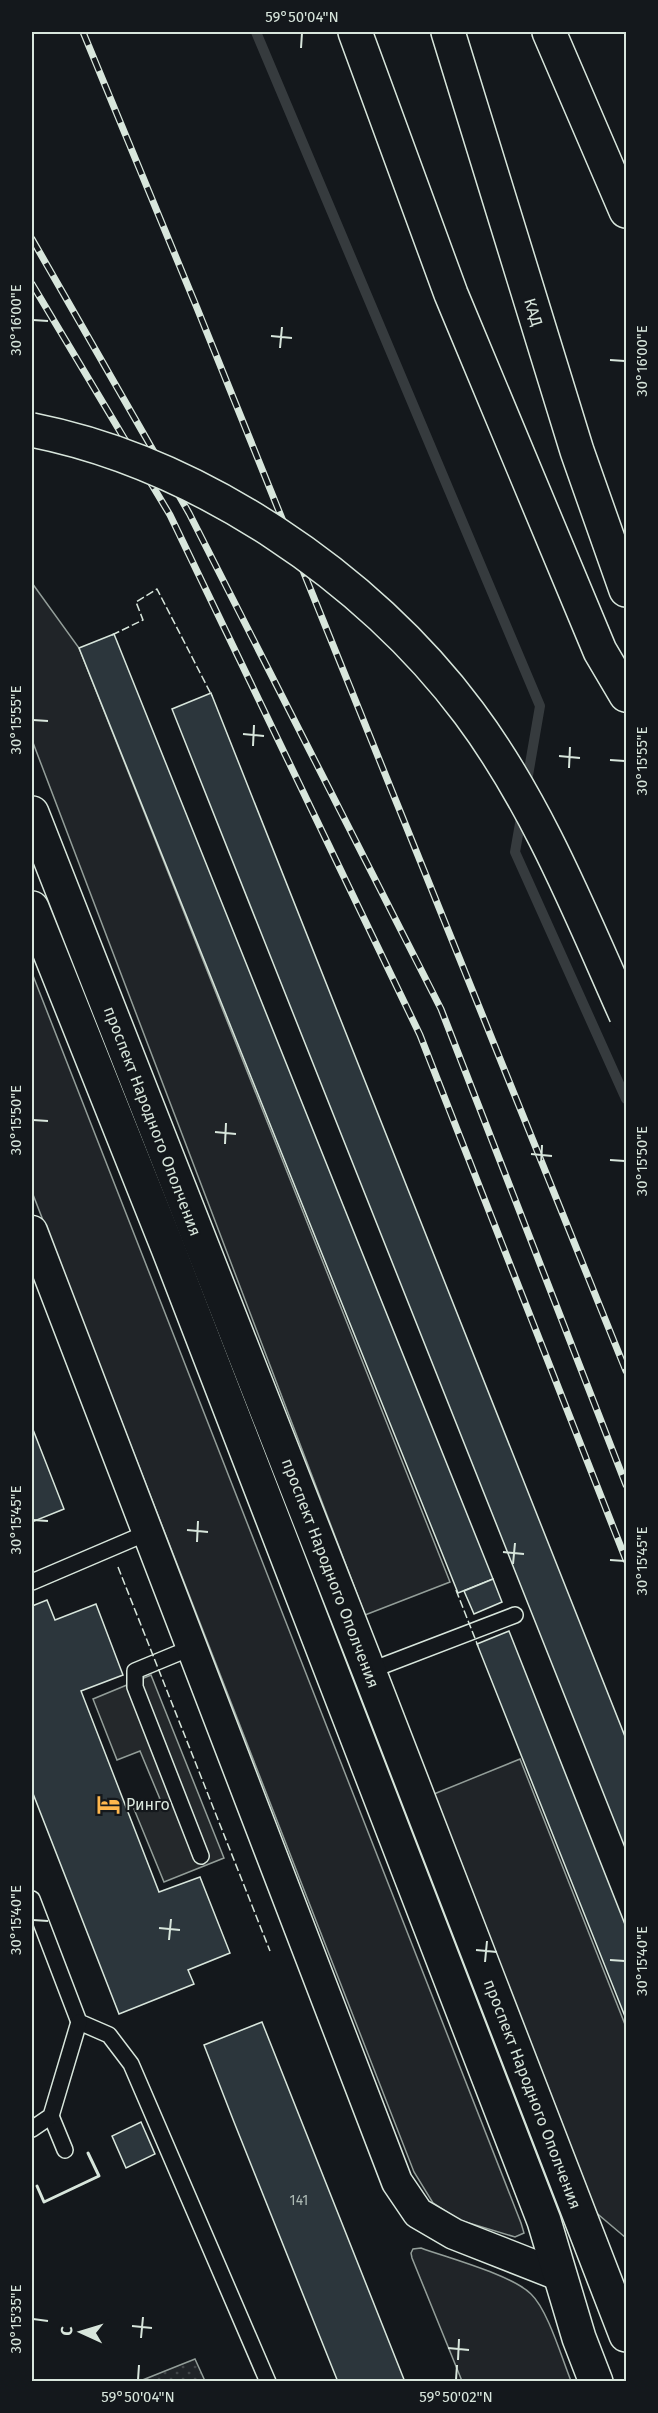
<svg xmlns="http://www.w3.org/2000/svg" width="658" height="2413" viewBox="0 0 658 2413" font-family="'Fira Sans',sans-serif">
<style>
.grass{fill:#202428;stroke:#939e99;stroke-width:1.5}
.park{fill:url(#park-dots);stroke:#939e99;stroke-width:1.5}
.parking{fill:#24282b;stroke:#939e99;stroke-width:1.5}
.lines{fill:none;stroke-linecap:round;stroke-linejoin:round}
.stream{stroke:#363b3e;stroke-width:10}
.building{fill:#2c363c;stroke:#d8e6dc;stroke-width:1.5}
.service-casing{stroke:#d8e6dc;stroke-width:18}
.minor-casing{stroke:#d8e6dc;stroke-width:33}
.secondary-casing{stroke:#d8e6dc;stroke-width:36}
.motorway-casing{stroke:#d8e6dc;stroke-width:36}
.service{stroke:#14181c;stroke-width:15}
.minor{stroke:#14181c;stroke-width:30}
.secondary{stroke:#14181c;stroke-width:33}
.motorway{stroke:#14181c;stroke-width:33}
.rail-casing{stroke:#d8e6dc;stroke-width:7}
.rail{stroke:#14181c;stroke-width:4.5;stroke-dasharray:14;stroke-linecap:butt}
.secondary-bridge-casing{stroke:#d8e6dc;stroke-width:36;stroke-linecap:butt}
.secondary-bridge{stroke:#14181c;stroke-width:33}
.fence{stroke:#d8e6dc;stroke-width:1.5;stroke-dasharray:8 3;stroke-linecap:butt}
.wall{stroke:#d8e6dc;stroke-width:3}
.ticks{fill:none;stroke:#d8e6dc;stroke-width:2}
.labels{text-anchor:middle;stroke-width:4.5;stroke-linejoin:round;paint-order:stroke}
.number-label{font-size:14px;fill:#adbab4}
.street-label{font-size:16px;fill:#d8e6dc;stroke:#14181c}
.poi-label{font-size:16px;fill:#d8e6dc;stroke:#14181c;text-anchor:start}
.neatline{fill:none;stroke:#d8e6dc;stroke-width:2}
.ticks-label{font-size:15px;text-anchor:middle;fill:#d8e6dc}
</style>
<defs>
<pattern id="park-dots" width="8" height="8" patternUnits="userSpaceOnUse" patternTransform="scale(1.5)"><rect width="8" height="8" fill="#202428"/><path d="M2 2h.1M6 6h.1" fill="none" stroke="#404447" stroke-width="1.8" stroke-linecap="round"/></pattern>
</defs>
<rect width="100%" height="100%" fill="#14181c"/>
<g class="grass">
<path d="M32,583L79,648L450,1582L365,1615L32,740Z"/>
<path d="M32,973L521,2223L524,2233L515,2237L459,2220L433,2203L414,2172L32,1192Z"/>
<path d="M520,1759L626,2027V2238L593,2210L434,1794Z"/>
<path d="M421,2248C448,2258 512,2275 531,2294C548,2310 562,2359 571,2381H462L412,2258L411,2253L413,2249Z"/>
</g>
<path class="park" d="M195,2359L205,2381H140Z"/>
<path class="parking" d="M151,1675L224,1858L164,1882L134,1809L160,1799L140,1751L117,1760L93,1699Z"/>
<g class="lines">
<g class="stream">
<path d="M256,32L540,706L526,787"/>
<path d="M522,812L515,852L626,1099"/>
</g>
</g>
<g class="building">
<path d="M114,634L493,1579L458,1593L79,648Z"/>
<path d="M211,693L626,1739V1850L172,709Z"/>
<path d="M32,1427L64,1509L32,1522Z"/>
<path d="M493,1579L502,1602L474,1614L464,1591Z"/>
<path d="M47,1600L55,1620L96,1604L123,1675L81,1691L159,1892L200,1877L230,1953L188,1970L194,1984L119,2014L32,1791V1606Z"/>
<path d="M509,1631L626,1927V2019L477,1644Z"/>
<path d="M262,2022L405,2382H338L234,2122L204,2045Z"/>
<path d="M141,2122L155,2154L126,2168L112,2136Z"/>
</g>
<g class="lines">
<defs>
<g id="service">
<path d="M32,1582L149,1532"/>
<path d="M193,1647L135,1671V1687L201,1856"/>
<path d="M369,1671L515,1615"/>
<path d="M32,1899L79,2022L109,2035L131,2064L268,2382"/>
<path d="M51,2116L65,2150"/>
<path d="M32,2129L51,2116L79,2022"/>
</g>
<path id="minor" d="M32,1231L397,2182L418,2213L454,2234L561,2276"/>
<g id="secondary">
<path d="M355,32L451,294L600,651L626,695"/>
<path d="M32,813L369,1671L626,2335"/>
<path d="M32,908L168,1248L544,2221L579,2338L596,2382"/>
</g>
<g id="motorway">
<path d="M448,32L577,451L626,590"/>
<path d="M549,32L626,211"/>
</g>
</defs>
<use href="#service" class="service-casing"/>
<use href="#minor" class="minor-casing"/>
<use href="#secondary" class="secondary-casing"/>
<use href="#motorway" class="motorway-casing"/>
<use href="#service" class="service"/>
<use href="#minor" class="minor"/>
<use href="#secondary" class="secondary"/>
<use href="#motorway" class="motorway"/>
<defs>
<g id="rail">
<path d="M83,32L197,308L626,1371"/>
<path d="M32,239L189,513L441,1009L626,1485"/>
<path d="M32,284L170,515L420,1035L626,1560"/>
</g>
</defs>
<use href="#rail" class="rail-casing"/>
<use href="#rail" class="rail"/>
<defs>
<path id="secondary-bridge" d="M32,430C198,463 368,577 469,713C537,804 580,912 626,1015"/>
</defs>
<use href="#secondary-bridge" class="secondary-bridge-casing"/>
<use href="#secondary-bridge" class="secondary-bridge"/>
<g class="fence">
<path d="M112,635L143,620L136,602L157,589L212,696"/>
<path d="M118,1567L270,1951"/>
<path d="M456,1590L478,1646"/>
</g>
<path class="wall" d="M37,2186L44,2202L99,2176L88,2153"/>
</g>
<path class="ticks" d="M301,48L302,33M33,320L48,321M271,336L292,338M280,348L282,327M610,360L625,361M33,720L48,721M243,734L264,736M253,746L254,725M559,756L580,758M610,760L625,761M569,768L570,747M33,1120L48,1121M215,1132L236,1134M225,1144L226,1123M531,1154L552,1156M610,1160L625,1161M541,1166L542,1145M33,1520L48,1521M187,1530L208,1532M197,1542L198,1521M503,1552L524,1554M610,1560L625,1561M513,1564L515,1543M33,1920L48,1921M159,1928L180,1930M169,1940L171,1919M476,1950L497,1952M610,1960L625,1961M485,1962L487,1941M33,2319L48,2321M132,2326L152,2328M141,2338L143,2317M448,2348L469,2350M458,2360L459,2339M138,2380L139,2365M456,2380L457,2365"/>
<defs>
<symbol id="hotel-bare" viewBox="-9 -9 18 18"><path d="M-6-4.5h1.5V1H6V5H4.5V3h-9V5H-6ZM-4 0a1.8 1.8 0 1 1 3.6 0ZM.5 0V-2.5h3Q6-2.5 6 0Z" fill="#ffb74d" stroke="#14181c" stroke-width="2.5" paint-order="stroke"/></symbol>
</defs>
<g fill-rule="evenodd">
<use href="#hotel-bare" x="92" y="1788" width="33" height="33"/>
</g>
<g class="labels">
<g class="number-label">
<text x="299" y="2205">141</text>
</g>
<g class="street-label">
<text transform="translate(534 312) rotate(73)" y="6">КАД</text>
<text transform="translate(153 1121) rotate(69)" y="6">проспект Народного Ополчения</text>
<text transform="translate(331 1573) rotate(69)" y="6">проспект Народного Ополчения</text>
<text transform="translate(533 2094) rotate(69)" y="6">проспект Народного Ополчения</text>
</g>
<g class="poi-label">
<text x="126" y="1810">Ринго</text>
</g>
</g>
<rect width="658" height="2413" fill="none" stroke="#14181c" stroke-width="66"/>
<g transform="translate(81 2332) rotate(274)" stroke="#14181c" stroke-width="4.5" paint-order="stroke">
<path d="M0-4.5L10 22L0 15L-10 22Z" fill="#d8e6dc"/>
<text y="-9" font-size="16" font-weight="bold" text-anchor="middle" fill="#d8e6dc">С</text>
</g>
<rect x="33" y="33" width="592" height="2347" class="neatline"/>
<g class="ticks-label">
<text x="302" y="22">59°50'04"N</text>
<text transform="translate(16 320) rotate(-90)" y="5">30°16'00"E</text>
<text transform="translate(642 361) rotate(-90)" y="5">30°16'00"E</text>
<text transform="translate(16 720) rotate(-90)" y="5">30°15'55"E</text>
<text transform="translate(642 761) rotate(-90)" y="5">30°15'55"E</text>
<text transform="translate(16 1120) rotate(-90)" y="5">30°15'50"E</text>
<text transform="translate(642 1161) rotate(-90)" y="5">30°15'50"E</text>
<text transform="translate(16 1520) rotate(-90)" y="5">30°15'45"E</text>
<text transform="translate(642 1561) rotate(-90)" y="5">30°15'45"E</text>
<text transform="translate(16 1920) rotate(-90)" y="5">30°15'40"E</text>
<text transform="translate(642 1961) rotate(-90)" y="5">30°15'40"E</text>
<text transform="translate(16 2319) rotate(-90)" y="5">30°15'35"E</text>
<text x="138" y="2402">59°50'04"N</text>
<text x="456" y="2402">59°50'02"N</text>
</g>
</svg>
